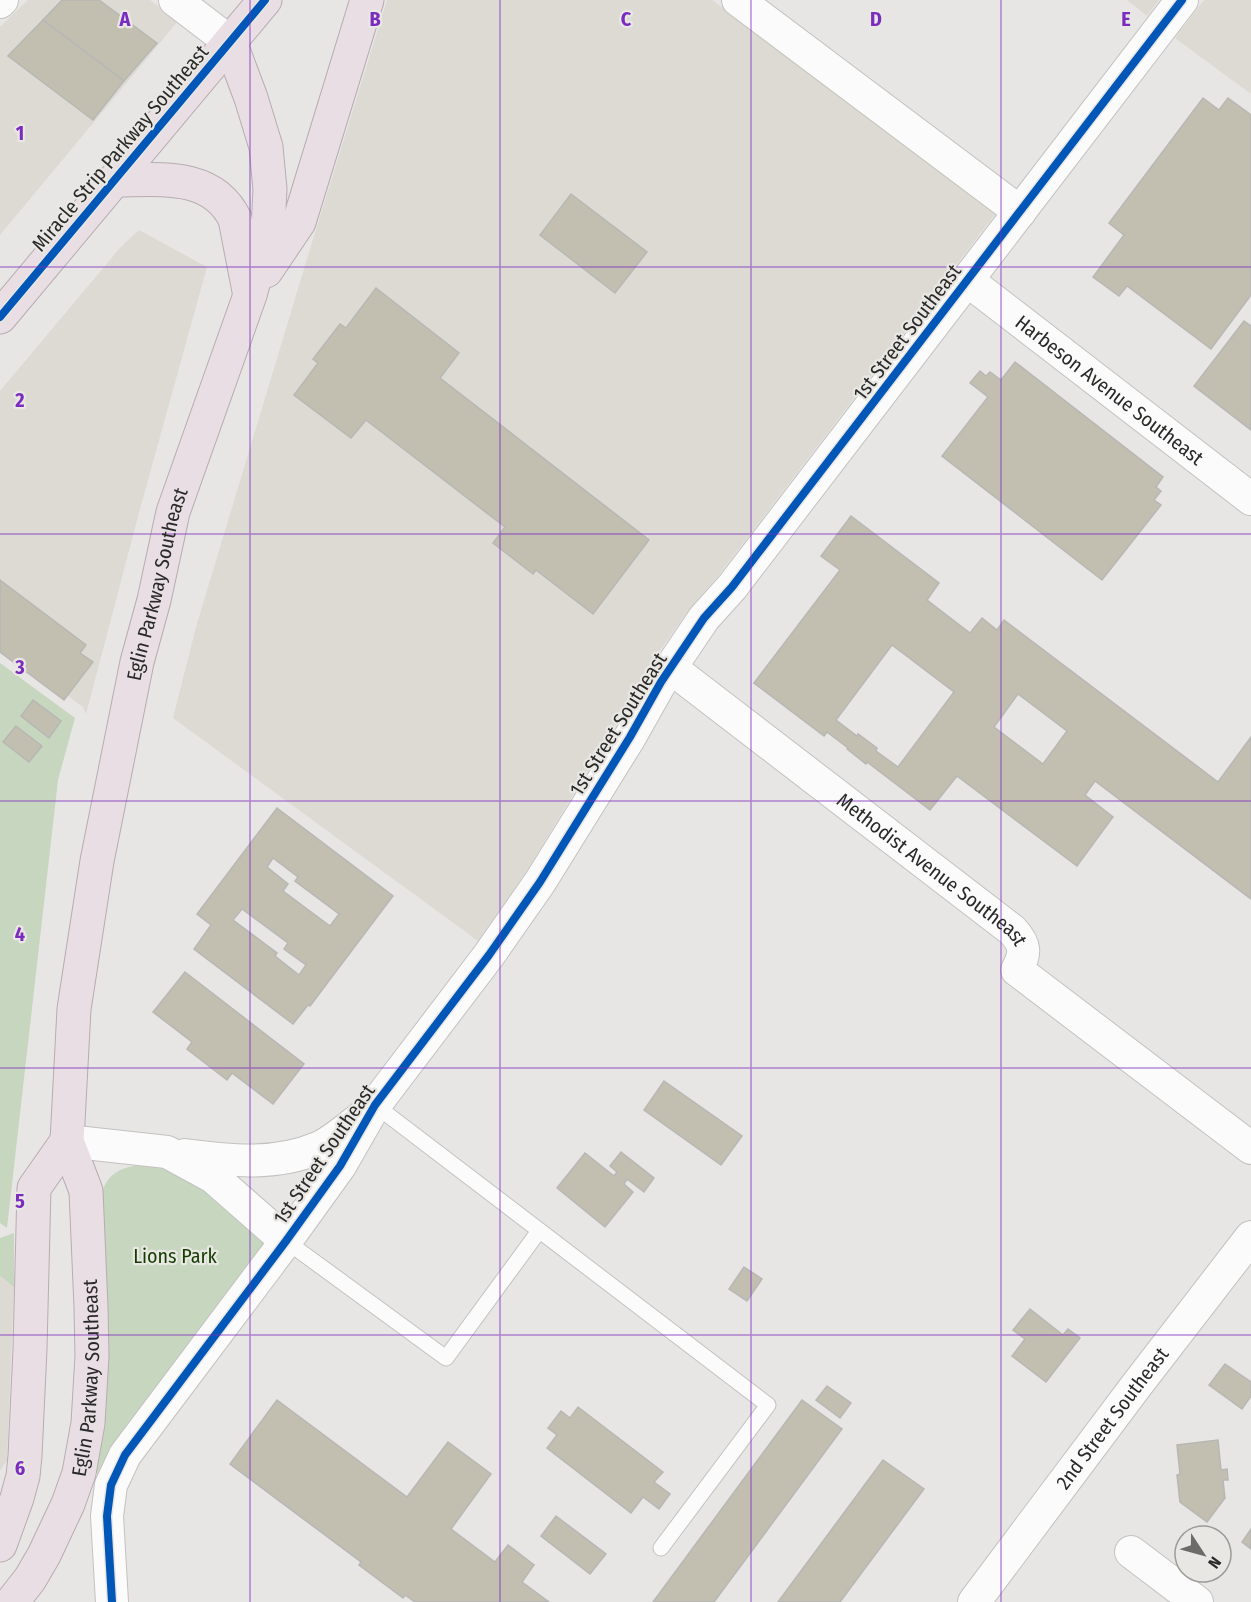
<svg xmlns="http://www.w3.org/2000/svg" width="1251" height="1602" viewBox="0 0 1251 1602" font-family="'Fira Sans Condensed',sans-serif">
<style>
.built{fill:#dcdad3}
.green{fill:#c7d6bf}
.building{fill:#c2bfb0;stroke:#b7b7b5;stroke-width:1.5;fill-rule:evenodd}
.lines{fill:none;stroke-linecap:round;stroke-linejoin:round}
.lane-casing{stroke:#c3c2c1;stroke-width:17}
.street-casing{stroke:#c3c2c1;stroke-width:34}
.highway-casing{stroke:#b7acb1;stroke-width:35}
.lane{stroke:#fbfbfb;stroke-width:15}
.street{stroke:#fbfbfb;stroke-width:32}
.highway{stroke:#e8dee3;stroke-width:33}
.cycleway-casing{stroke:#e8e7e3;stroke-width:11}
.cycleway{stroke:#0057b8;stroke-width:8}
.grid{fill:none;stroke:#7b2cbf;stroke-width:1.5;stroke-opacity:0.55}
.labels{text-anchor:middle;stroke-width:4.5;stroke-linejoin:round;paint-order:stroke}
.street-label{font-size:20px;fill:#292928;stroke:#e8e7e3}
.park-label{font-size:20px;fill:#163d00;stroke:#e8e7e3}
.grid-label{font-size:20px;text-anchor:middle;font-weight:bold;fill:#7b2cbf;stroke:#e8e7e3;stroke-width:4.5;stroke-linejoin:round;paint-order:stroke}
</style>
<rect width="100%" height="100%" fill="#e7e6e4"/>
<g class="built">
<path d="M28,0H150L178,21L0,235V27Z"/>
<path d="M387,0H712L996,213L718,576L690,608L647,669L614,727L526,872L478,941L173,718L196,627L310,249Z"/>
<path d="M1127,0H1159L1147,16Z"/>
<path d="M1204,0H1251V94L1175,38Z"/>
<path d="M139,230L207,267L140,509L86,714L83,707L0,646V391L120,248Z"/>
<path d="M0,1276L14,1287L7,1460L0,1471Z"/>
</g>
<g class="green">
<path d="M0,663L75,718L58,780L7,1228L0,1223Z"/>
<path d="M144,1165C154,1166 166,1167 176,1172C211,1189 237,1219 265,1245L104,1476L92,1471L108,1338L101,1195C107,1173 122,1166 144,1165Z"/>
<path d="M14,1233V1287L0,1276V1238Z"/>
</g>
<g class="building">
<path d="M62,0H99L157,43L124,81L43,20Z"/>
<path d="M43,20L124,81L93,120L8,56Z"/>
<path d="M1203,98L1219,110L1228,98L1251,115V295L1211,349L1127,286L1119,296L1093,277L1124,235L1109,223Z"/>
<path d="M571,194L647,252L615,293L540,235Z"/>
<path d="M376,288L459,353L440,378L649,540L593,614L536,570L533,574L493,543L505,527L366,420L351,438L294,395L318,363L313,359L340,324L346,328Z"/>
<path d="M1244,321L1251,326V430L1194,386Z"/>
<path d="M1015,362L1163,477L1156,487L1161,491L1154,500L1161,505L1102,580L942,456L988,397L970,383L980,371L986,376L990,372L1001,380Z"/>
<path d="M851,516L939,583L927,600L970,633L982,618L997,630L1004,620L1218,782L1251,737V899L1095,781L1085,795L1113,817L1077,866L957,776L930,810L867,762L866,764L847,749L848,748L827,732L824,736L754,683L840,570L821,556ZM892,645L954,692L898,767L876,751L877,748L858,734L857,736L836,720ZM1018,694L1067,731L1043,764L994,727Z"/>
<path d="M0,580L86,645L80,653L93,662L64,700L0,652Z"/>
<path d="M33,700L61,721L49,738L21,716Z"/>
<path d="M16,726L42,746L29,762L3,742Z"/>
<path d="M277,808L393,896L310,1006L308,1005L293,1024L194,949L211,925L197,914ZM273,858L298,877L295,881L339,914L330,926L283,891L288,884L267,867ZM242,909L288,943L284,949L306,965L299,975L275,956L277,953L233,920Z"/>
<path d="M185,972L304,1064L273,1104L232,1073L227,1080L187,1049L192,1042L153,1012Z"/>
<path d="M664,1081L742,1136L721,1165L644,1110Z"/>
<path d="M621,1152L654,1178L644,1192L627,1179L624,1184L633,1192L605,1227L557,1188L585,1153L614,1176L617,1172L610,1166Z"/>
<path d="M744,1267L762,1279L747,1301L729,1289Z"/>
<path d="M1030,1309L1063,1335L1068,1329L1080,1338L1046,1382L1012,1356L1025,1339L1013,1330Z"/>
<path d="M1225,1364L1251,1382V1396L1242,1409L1209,1385Z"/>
<path d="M827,1386L851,1403L840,1418L816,1400Z"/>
<path d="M277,1400L407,1497L448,1442L491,1474L451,1529L495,1562L508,1545L534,1565L522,1582L549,1602H415L405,1595L403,1598L359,1565L361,1562L230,1464Z"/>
<path d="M802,1400L842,1429L714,1602H653Z"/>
<path d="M578,1407L663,1472L654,1482L670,1494L659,1509L643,1497L631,1513L547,1448L557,1435L548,1428L561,1411L570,1418Z"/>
<path d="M1218,1440L1221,1470L1227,1469L1228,1480H1223L1225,1498L1207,1522L1180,1502L1177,1475L1180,1474L1177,1445Z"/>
<path d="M883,1460L924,1489L840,1602H778Z"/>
<path d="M556,1516L606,1554L590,1574L541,1536Z"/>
<path d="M1251,1529V1549L1242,1542Z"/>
</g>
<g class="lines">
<defs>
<g id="lane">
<path d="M375,1105L768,1405L661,1548"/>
<path d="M286,1241L446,1358L539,1231"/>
</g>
<g id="street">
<path d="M175,0L230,42"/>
<path d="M738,0L1020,212"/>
<path d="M0,2L2,0"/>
<path id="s1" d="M967,280L1251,499"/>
<path id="s2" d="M671,668L1012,930C1026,945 1026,953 1017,970L1251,1148"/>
<path d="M67,1141L167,1152L213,1177L286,1241"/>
<path d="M185,1155C230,1161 275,1166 318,1148C334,1141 349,1127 363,1116"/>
<path d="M1131,1552L1197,1602"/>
<path d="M112,1602L107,1516L111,1485L125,1455L286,1241L340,1166L375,1105L489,955L540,882L630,737L661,682L704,618L732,587L1182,0"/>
<path id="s3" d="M974,1602L1136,1386L1251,1237"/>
</g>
<g id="highway">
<path d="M116,180C159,180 212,172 235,219L249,291"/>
<path d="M266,271L299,222L367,0"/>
<path d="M0,317L265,0"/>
<path d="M0,1545L17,1498L23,1476L25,1456L30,1349L34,1188L67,1141"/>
<path id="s4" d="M12,1602L30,1579L44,1555L68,1504L79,1473L88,1423L92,1356L91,1307L86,1191L67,1141L74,1009L97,861L137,662L154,600L173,512L250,295L268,230L270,189L266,147L251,98L230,42"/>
</g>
</defs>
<use href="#lane" class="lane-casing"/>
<use href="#street" class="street-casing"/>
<use href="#highway" class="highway-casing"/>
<use href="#lane" class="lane"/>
<use href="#street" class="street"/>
<use href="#highway" class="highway"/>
<defs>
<g id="cycleway">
<path d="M0,317L265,0"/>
<path d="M112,1602L107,1516L111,1485L125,1455L286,1241L340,1166L375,1105L489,955L540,882L630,737L661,682L704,618L732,587L1182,0"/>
</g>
</defs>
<use href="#cycleway" class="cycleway-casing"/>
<use href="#cycleway" class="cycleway"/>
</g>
<path class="grid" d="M250,0V1602M500,0V1602M751,0V1602M1001,0V1602M0,267H1251M0,534H1251M0,801H1251M0,1068H1251M0,1335H1251"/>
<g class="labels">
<g class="street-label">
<text transform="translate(120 148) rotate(-50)" y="7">Miracle Strip Parkway Southeast</text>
<text transform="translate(907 332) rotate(-53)" y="7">1st Street Southeast</text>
<text dy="7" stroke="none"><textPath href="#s1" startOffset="180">Harbeson Avenue Southeast</textPath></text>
<text dy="7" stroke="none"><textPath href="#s4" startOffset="1048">Eglin Parkway Southeast</textPath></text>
<text transform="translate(618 724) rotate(-58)" y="7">1st Street Southeast</text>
<text dy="7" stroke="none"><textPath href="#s2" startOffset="330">Methodist Avenue Southeast</textPath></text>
<text transform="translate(324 1154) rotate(-56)" y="7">1st Street Southeast</text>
<text dy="7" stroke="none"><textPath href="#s4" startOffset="242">Eglin Parkway Southeast</textPath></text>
<text dy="7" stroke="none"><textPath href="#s3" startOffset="230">2nd Street Southeast</textPath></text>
</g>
<g class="park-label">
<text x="175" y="1263">Lions Park</text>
</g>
</g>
<g class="grid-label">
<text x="125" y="26">A</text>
<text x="375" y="26">B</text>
<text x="626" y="26">C</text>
<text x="876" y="26">D</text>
<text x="1126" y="26">E</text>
<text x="20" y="140">1</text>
<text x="20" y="407">2</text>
<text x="20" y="674">3</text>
<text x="20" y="941">4</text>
<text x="20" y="1208">5</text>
<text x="20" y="1475">6</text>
</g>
<g transform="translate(1203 1554) rotate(126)"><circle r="28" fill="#e8e7e3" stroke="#9c9b98" stroke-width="1.5"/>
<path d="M0-4.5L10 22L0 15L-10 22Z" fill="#6c6b6a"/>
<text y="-9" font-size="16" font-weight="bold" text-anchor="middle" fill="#292928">N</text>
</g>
</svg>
